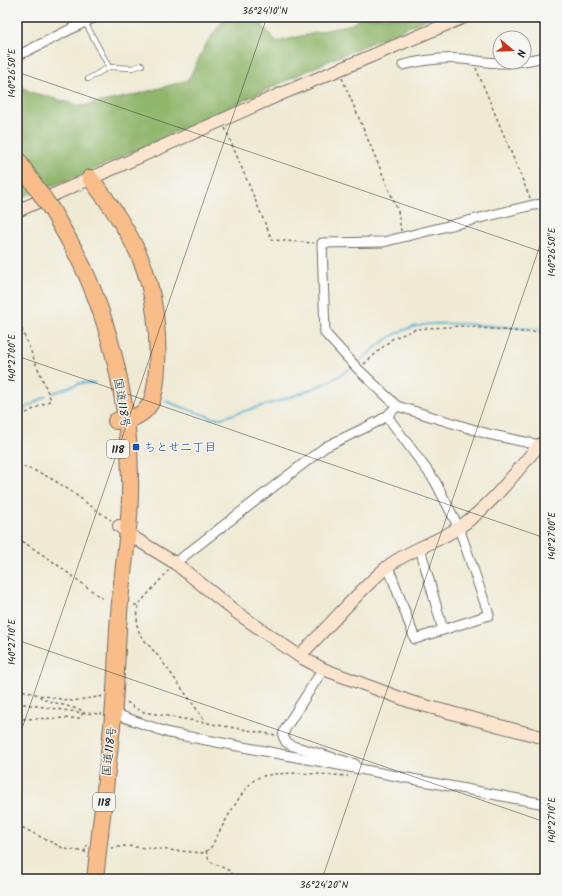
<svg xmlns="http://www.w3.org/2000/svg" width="562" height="896" viewBox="0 0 562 896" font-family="Kalam,'Klee One',sans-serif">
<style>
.forest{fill:#90b66c;stroke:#5e704c}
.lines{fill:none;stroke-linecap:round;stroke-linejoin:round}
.stream{stroke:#54afd2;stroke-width:2}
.lane-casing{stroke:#706e66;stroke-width:6}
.street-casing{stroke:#706e66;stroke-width:11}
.secondary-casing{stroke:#706e66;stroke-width:14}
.highway-casing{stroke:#706e66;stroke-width:18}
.path{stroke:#706e66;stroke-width:1.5;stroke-dasharray:3 3;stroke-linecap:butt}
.lane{stroke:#fff;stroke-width:4.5}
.street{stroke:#fff;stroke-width:9}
.secondary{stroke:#fce5cf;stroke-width:12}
.highway{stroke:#f8bd88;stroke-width:16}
.highway-bridge-casing{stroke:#706e66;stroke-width:18;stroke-linecap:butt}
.highway-bridge{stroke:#f8bd88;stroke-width:16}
.ticks{fill:none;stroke:#2b2b2b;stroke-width:1;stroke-opacity:0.45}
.transit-dot{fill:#1a4fb4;stroke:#f6f6f2;stroke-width:1.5}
.labels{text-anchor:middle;stroke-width:3;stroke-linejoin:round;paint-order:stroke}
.shield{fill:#f6f6f2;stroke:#686867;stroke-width:1}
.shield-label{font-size:11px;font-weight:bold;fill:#2b2b2b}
.street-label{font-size:12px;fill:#2b2b2b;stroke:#f6f6f2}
.transit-label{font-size:12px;fill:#164399;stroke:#f6f6f2;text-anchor:start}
.neatline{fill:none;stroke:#2b2b2b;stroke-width:1.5}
.ticks-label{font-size:10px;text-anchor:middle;fill:#2b2b2b}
</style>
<rect width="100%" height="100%" fill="#f6f6f2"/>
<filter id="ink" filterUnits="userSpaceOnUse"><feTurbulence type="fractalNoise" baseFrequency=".025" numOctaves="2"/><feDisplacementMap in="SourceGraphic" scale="8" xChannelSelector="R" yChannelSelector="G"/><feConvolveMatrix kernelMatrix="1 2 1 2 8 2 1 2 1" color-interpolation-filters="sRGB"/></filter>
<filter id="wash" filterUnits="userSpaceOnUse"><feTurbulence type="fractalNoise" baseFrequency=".012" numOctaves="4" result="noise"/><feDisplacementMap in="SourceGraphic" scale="16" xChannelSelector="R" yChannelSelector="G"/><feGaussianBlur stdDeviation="0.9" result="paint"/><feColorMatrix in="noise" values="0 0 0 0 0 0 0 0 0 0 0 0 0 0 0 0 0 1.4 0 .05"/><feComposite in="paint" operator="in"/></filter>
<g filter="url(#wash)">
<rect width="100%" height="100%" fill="#efead4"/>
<path class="forest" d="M226,17H256L276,42L352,24L361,17H432L331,60L91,171L17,199V84L31,92L82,106L135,95L188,80L207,42Z"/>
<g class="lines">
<g class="stream">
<path d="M356,364C372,351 387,336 407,329C439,316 507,330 545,329"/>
<path d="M53,393L81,383H96"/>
<path d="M165,401L213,418H221C263,405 317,393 353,367"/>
<path d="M17,413L46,396"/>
</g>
</g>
</g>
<g filter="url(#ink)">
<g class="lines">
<defs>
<g id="lane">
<path d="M85,22L109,67L132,68L142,65"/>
<path d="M88,79L109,67"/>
</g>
<g id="street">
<path d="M17,56L95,17"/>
<path d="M524,61L545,57"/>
<path d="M403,65C423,60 441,57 462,59C481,61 499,65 518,62"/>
<path d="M387,416L435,481L459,528L489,615L415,639L388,566"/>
<path d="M539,445L488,434L397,406L358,369L325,333L322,243L383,242L533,205L545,204"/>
<path d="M420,548L443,630"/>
<path d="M175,563L325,447L377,422L387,416L397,406"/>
<path d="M323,669L285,729L283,736L286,742L293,746L355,764"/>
<path d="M118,715L169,733L545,804"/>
</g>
<g id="secondary">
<path d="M17,211L281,94L464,17"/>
<path d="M119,526L136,539L175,563L236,612L299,656L323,669L411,702L545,738"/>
<path d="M299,656C329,627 355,594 387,567C408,550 436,543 458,528C490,507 515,473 539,445L545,442"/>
</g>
<g id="highway">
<path d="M90,178C109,202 126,227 139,255C156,293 160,340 156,381C155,388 154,398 150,404C143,416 129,421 116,421"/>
<path d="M53,212C60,225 68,238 75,251C112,322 132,415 130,494C130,530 123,566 120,602C116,643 117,684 112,726"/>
</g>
</defs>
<use href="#lane" class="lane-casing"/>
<use href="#street" class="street-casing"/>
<use href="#secondary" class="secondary-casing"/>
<use href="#highway" class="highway-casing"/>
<g class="path">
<path d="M476,68L530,198"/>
<path d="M342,78L398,211L401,231"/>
<path d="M225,128L272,240L314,243"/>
<path d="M17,318L51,400L17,418"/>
<path d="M364,364L392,339L416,329L462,326L524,332L545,331"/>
<path d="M17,465C57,475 78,499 111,520"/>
<path d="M17,538L48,558L103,599"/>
<path d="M169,570L138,605L137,625L140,635L159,657L206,722"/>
<path d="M134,605H138"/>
<path d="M17,689L39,695L72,701L104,696"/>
<path d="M127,702L135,708L144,712L275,735"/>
<path d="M17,703L83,713L102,714"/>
<path d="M17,719L80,718L83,713L81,710L42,699L39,695"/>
<path d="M17,825L65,849L87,852"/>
<path d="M111,848L125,846L202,853L210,849C219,833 242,787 256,779C271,769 328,775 348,776"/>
<path d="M206,851L209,861L230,871L236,879"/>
<path d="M84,852L87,845"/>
</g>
<use href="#lane" class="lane"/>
<use href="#street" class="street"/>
<use href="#secondary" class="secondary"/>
<use href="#highway" class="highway"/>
<defs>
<g id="highway-bridge">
<path d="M17,159L53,212"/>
<path d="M95,879L112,726"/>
</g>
</defs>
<use href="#highway-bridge" class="highway-bridge-casing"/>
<use href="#highway-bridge" class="highway-bridge"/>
</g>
</g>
<path class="ticks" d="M17,72L545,253M17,356L545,538M17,640L545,822M17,743L267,17M322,879L545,231"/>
<rect class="transit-dot" x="132" y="443" width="8" height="8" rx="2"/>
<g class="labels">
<g class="shield">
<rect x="107" y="440" width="22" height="18" rx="3"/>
<rect x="93" y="793" width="22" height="18" rx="3"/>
</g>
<g class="shield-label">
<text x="118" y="453">118</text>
<text x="104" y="806">118</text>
</g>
<g class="street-label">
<text transform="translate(122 403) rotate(81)" y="4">国道118号</text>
<text transform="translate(109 751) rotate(-83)" y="4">国道118号</text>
</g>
<g class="transit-label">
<text x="144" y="451">ちとせ二丁目</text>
</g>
</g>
<rect width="562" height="896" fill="none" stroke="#f6f6f2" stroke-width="44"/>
<g transform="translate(512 50) rotate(109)"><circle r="19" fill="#f6f6f2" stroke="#a5a5a2"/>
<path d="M0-3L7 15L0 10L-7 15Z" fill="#c8321e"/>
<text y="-6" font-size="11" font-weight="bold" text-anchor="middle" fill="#2b2b2b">N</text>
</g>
<rect x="22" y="22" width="518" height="852" class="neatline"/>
<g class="ticks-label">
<text x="265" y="14">36°24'10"N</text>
<text transform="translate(11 73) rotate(-90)" y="4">140°26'50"E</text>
<text transform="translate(551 252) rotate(-90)" y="4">140°26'50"E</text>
<text transform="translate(11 358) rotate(-90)" y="4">140°27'00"E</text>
<text transform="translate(551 536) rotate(-90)" y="4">140°27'00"E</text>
<text transform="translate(11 642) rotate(-90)" y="4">140°27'10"E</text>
<text transform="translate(551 820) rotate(-90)" y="4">140°27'10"E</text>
<text x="324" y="888">36°24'20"N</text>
</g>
</svg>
